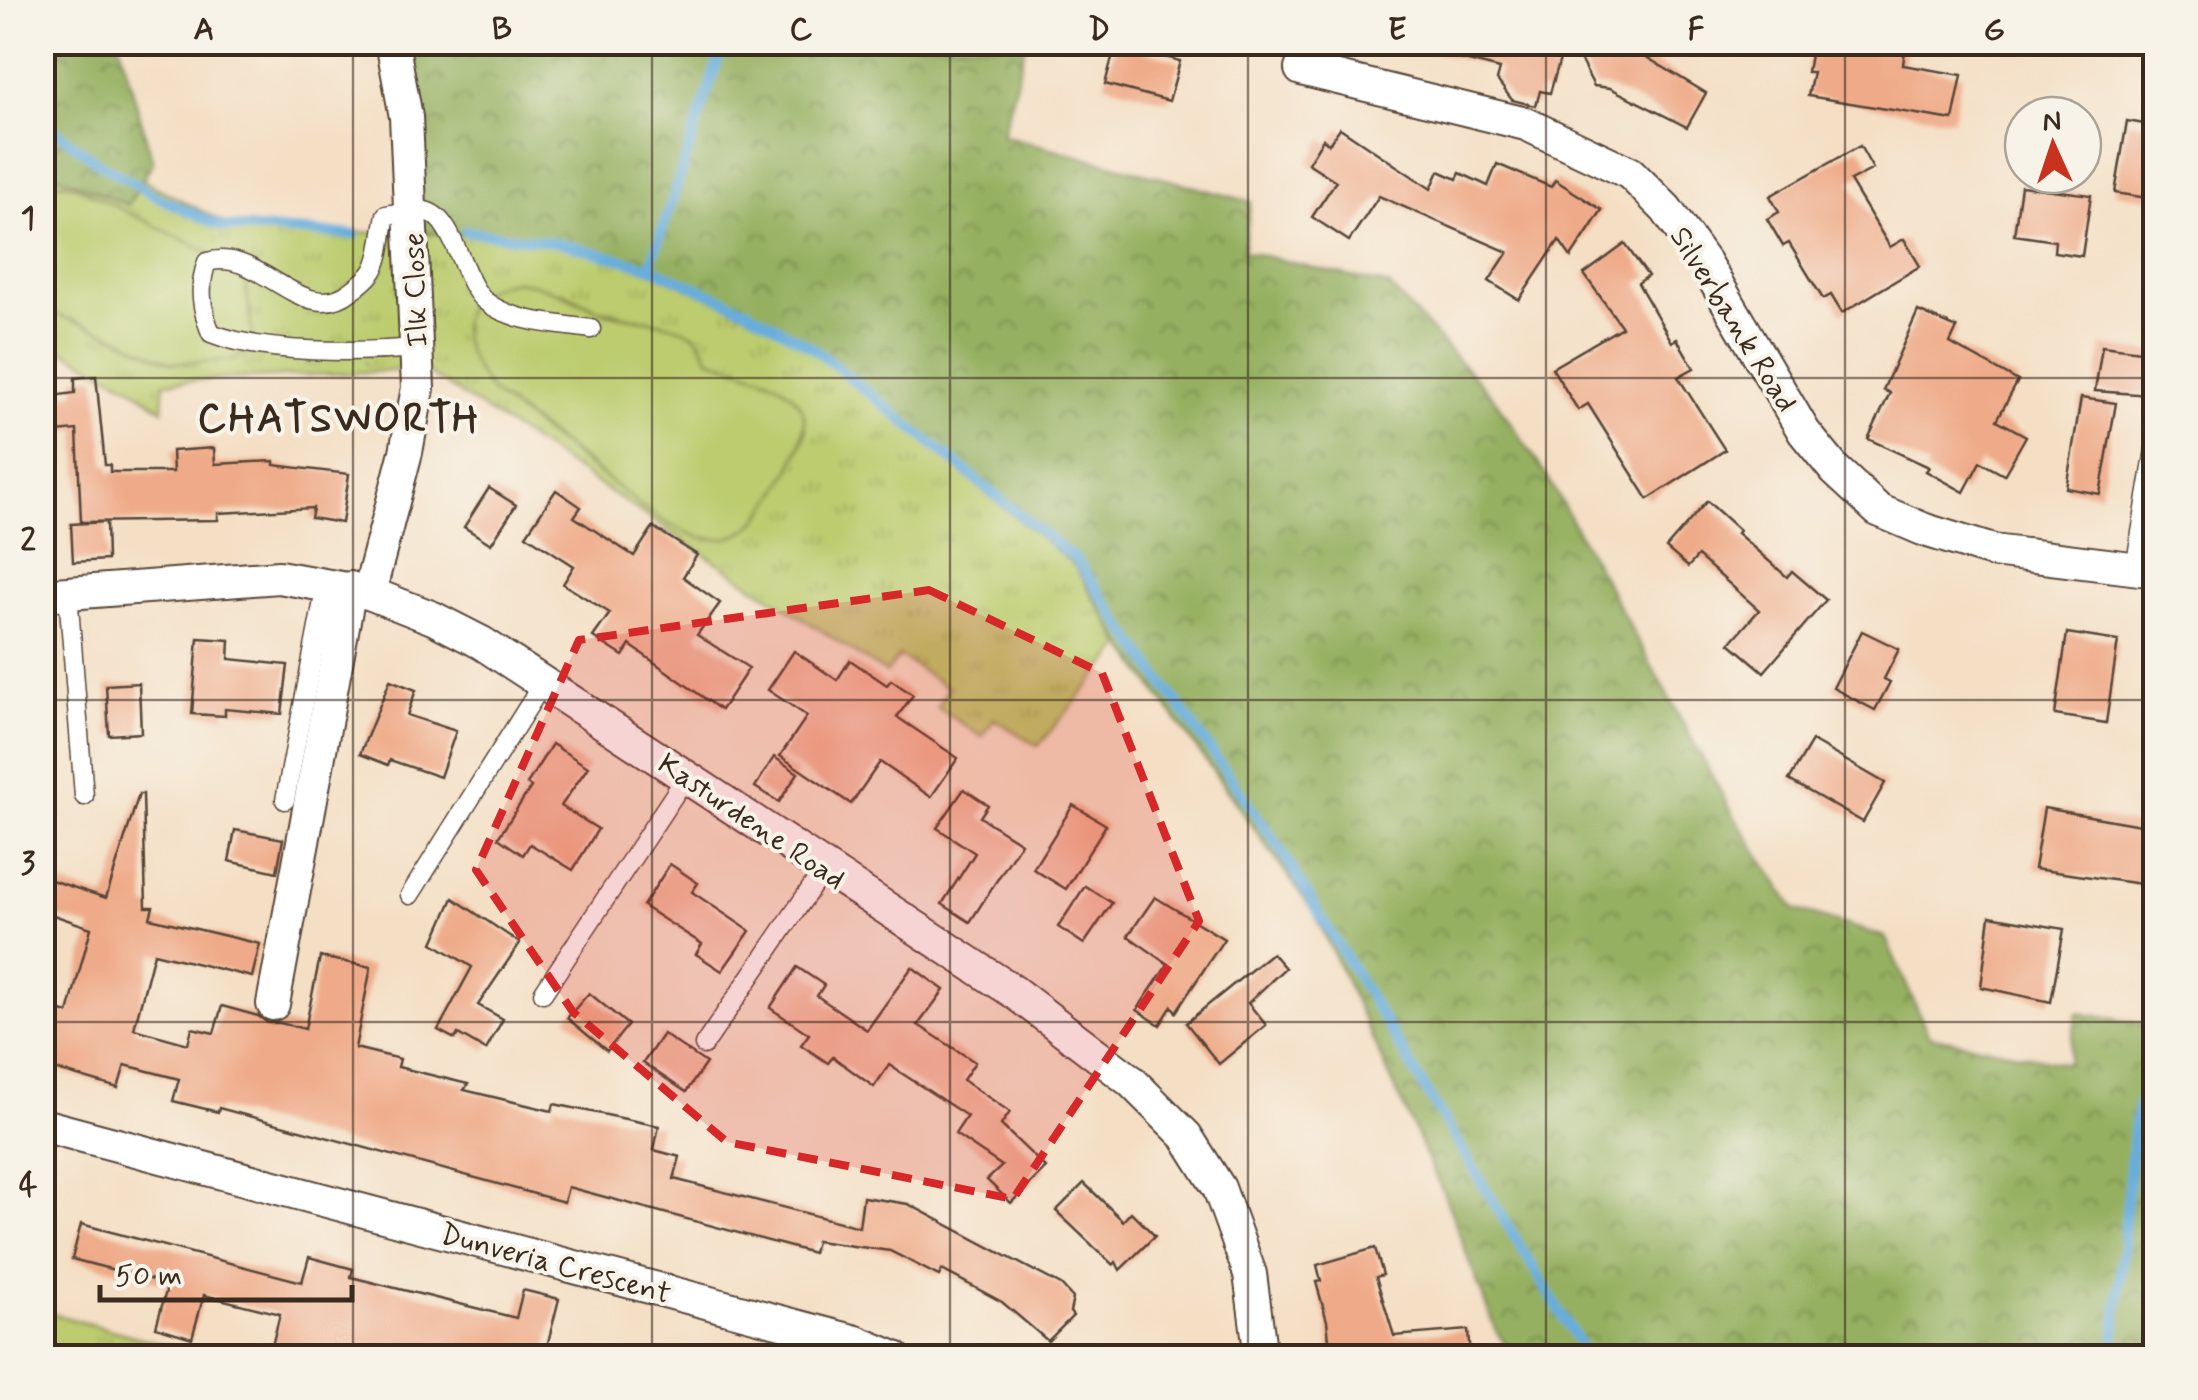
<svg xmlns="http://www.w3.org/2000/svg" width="2198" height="1400" viewBox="0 0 2198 1400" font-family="Mynerve,sans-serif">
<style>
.grass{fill:url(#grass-tufts);stroke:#7c7b46;stroke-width:2.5;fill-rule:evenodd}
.forest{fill:url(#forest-crowns);stroke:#686d40;stroke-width:2.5}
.pitch{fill:#bccc6e;stroke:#7c7b46;stroke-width:2.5}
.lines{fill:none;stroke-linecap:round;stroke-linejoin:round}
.stream{stroke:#67aede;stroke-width:10}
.building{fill:#efab89}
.lane-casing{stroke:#574537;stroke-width:21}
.street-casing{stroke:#574537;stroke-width:36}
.lane{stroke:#fff;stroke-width:18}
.street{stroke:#fff;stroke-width:32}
.marked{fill:#d62828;fill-opacity:0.2;stroke:#d62828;stroke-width:8;stroke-dasharray:20 12;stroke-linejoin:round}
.grid{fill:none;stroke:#3b2a1e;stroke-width:2.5;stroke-opacity:0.55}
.labels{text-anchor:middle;stroke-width:8;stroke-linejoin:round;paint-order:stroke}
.street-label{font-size:30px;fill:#3b2a1e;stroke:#f7f3e8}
.district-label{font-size:40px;font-weight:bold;letter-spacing:2.5px;fill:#3b2a1e;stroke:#f7f3e8}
.neatline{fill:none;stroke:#3b2a1e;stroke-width:4}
.grid-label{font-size:32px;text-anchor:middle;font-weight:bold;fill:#3b2a1e}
</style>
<defs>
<pattern id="grass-tufts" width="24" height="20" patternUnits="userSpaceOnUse" patternTransform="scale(2.5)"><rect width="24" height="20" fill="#bccc6e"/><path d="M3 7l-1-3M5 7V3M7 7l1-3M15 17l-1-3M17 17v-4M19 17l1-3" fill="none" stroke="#a2af5f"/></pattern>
<pattern id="forest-crowns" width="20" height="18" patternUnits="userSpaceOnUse" patternTransform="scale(2.5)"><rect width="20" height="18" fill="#95b061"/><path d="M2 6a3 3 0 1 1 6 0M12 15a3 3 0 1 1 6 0" fill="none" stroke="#7b8f4f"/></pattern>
</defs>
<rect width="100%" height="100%" fill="#f7f3e8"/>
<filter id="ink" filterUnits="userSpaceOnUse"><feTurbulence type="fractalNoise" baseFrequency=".01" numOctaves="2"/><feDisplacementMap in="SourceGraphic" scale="20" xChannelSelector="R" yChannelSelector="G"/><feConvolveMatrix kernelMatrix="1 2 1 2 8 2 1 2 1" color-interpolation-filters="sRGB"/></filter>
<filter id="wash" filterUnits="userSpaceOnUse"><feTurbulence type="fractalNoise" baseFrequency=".0048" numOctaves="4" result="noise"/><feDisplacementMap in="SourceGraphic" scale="40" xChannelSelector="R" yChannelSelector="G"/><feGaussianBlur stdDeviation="2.25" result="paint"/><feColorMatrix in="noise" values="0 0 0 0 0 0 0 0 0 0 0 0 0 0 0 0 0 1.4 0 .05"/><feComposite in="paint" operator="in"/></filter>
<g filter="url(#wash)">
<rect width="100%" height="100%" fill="#f4dfc5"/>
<g class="grass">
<path d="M43,169L127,205L142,180L225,223L360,232L465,234L560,245L650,271L743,312L812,350L1075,566L1123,645L1038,746L994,719L982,737L937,707L948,688L899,656L886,673L419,367L393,371L164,382L163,410L130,386L43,340V305L55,314L108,333L172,363L243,270L73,185L48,181L43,184ZM563,292L598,309L662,324L709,358L778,384L792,396L802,408L806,431L798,452L753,525L646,509L494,394C472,368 449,327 473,297Z"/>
<path d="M42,1311L188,1351L211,1357H43Z"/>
</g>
<g class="forest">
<path d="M43,42L119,43L153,162L128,205L43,169Z"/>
<path d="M396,43H1026L1002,135L1251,202L1243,251L1389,286L1493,397L1548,478L1734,816L1794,909L1885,937L1929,1036L2068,1064L2077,1013L2155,1026V1357H1514L1495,1329L1447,1201L1314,912L1123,645L1075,566L813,350L743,312L650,271L560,245L465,234L414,232Z"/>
</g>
<g class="pitch">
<path d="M48,181L73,185L244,270L254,349L233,360L172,363L108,333L55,314L43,305L42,184Z"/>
<path d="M517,281C548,285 570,299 599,310C628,321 664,318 691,333C700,337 704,349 709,358C740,373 782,373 801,407C817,434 772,508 750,527C738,537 722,541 707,538C667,533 618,487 586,462C556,439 525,416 494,394C455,349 441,291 517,281Z"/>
</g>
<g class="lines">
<g class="stream">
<path d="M42,120L96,161L157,197L223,227L355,235"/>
<path d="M465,231L560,243L650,267L748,310L813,348L1077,561L1277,844L1588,1358"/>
<path d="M650,267L724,42"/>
<path d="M2113,1358L2134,1124L2156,1041"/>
</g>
</g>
<g id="blocks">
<g class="building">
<path d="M1435,42H1565L1550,93L1540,91L1536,106L1512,100L1497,80L1500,69L1433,52Z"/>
<path d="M1571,42H1621L1706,93L1687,127L1610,88L1594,86Z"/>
<path d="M1812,42H1847L1879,48L1880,42H1906L1903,65L1962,75L1953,120L1808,96L1813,72H1807Z"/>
<path d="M1116,43L1180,61L1169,101L1105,84Z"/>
<path d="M2127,121L2156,126V188L2150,187L2148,198L2115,193Z"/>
<path d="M1340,128L1431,189L1439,171L1457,179L1460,173L1488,186L1497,164L1551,187L1555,180L1602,210L1571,257L1559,240L1519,300L1489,281L1508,252L1379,196L1349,241L1312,217L1336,181L1308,163L1323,139L1329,144Z"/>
<path d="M1860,146L1873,169L1850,181L1890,247L1904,239L1920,266L1842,313L1831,295L1823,299L1789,243L1783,246L1767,219L1779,212L1770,196Z"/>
<path d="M2021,186L2091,195L2082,256L2054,252L2055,241L2014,235Z"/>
<path d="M1625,244L1648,276L1638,283L1672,342L1677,339L1694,368L1678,377L1725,450L1648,499L1588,404L1578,410L1552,368L1622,327L1584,274Z"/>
<path d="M1918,311L1957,328L1950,343L2018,381L1997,420L2026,436L2004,475L1980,462L1964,492L1926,471L1929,467L1868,439L1890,393L1883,390Z"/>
<path d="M2102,346L2156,353L2150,395L2095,391Z"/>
<path d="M96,376L105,465H110V472H173L172,451L214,448L215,464L274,461V465L349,474L342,523L311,518L313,508L218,513V520L81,522L77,430L56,432L52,396L75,393V378Z"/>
<path d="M2081,398L2116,403L2100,494L2066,488Z"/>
<path d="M489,488L516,505L491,544L464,527Z"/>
<path d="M556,490L581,507L574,517L634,556L653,527L697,555L683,577L720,603L697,635L749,668L721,710L630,645L623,656L593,637L610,613L563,584L574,566L526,535Z"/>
<path d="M1707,501L1739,530L1737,533L1787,577L1792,571L1826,600L1764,672L1730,643L1759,610L1698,556L1688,567L1666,548Z"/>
<path d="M106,522L107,560L73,562L71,524Z"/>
<path d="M1862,631L1899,649L1884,679L1890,682L1875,710L1833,688Z"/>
<path d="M2067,633L2118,641L2106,723L2055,715Z"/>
<path d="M198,638L230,640L229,659L288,665L282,714L225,709V716L192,714Z"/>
<path d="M794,651L837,680L850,660L887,685L891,680L913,695L897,717L958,758L931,797L880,762L851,804L780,756L807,716L768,690Z"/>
<path d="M390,680L416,690L407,715L456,731L440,777L390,760L388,765L360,754Z"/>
<path d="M139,683L141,733L109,735L106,685Z"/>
<path d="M1812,741L1885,783L1863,822L1789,780Z"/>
<path d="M552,744L588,767L561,806L598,829L573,870L530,844L523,855L498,838L531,787L527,784Z"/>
<path d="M774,757L798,773L779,802L755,787Z"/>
<path d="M964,789L988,805L980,817L1021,843L970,922L942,904L975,853L937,828Z"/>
<path d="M139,794H143L146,907H153L150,918L260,944L252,977L154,953L134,1029L188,1044L192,1028L214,1033L222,1006L258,1016L268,1023H280L305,1029L320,957L371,967L355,1048L400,1059L398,1067L468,1084L464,1090L552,1111L554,1104L659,1126L654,1150L680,1157L674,1179L859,1227L863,1197L908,1204L1061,1285L1073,1298L1070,1312L1073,1316L1048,1341L1002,1302L942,1270L939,1276L890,1251L816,1241L813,1253L568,1187L564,1202L219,1108L218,1112L173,1101L179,1079L125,1065L118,1088L47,1067L52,1047L42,1044V1006L68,1013L91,928L42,911V877L106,898Z"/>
<path d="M1073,805L1106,825L1066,889L1033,869Z"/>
<path d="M2044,808L2146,826L2144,832L2156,834V886L2034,869Z"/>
<path d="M235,830L283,839L277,872L229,861Z"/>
<path d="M670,864L698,883L692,892L750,931L722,971L696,954L702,944L643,906Z"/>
<path d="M1085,886L1112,903L1084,944L1058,927Z"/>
<path d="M1155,897L1224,939L1176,1012L1172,1006L1160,1025L1137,1010L1168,964L1128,936Z"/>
<path d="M453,898L520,943L478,1005L503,1019L486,1050L458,1034L455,1039L438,1030L472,967L433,943Z"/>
<path d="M1990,916L2064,929L2051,1002L1981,987Z"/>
<path d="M1272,953L1285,968L1248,1003L1266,1025L1219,1064L1186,1023Z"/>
<path d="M797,967L824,985L817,996L867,1030L912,967L944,990L918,1025L975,1062L963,1080L1010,1112L1001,1125L1046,1168L1011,1203L987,1180L1002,1166L955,1134L967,1116L889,1065L874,1087L833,1057L828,1063L801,1045L809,1034L770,1008Z"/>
<path d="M589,993L628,1025L607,1051L567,1018Z"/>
<path d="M663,1034L706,1063L686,1092L643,1063Z"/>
<path d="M1084,1183L1123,1221L1131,1212L1155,1236L1120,1270L1116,1262L1113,1265L1056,1211Z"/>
<path d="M81,1224L302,1282L309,1257L353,1269L351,1277L516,1318L523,1290L559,1299L544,1358H269L280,1314L204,1295L192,1338L156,1327L168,1284L72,1259Z"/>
<path d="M1375,1248L1383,1275L1376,1277L1394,1336L1468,1330L1470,1358H1331L1327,1321L1316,1282L1321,1281L1317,1265Z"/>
</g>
</g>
</g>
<g filter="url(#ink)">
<use href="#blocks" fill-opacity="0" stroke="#574537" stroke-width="2.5"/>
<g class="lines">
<defs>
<g id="lane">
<path d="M417,348C360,353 263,354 211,333C201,308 198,287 207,262C259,246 303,329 351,291C358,286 370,277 374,269C382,255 382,231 386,215C398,213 413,209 425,211C455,217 462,282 485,301C513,323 558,324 591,329"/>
<path d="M2135,568L2156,444"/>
<path d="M68,593L84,796"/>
<path d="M285,800L326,585"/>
<path d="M410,895L543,683"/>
<path d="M543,993L686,777"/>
<path d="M704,1045L824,869"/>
</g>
<g id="street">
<path d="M1301,69L1526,124L1630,173L1666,209L1704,262L1804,432L1835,470L1878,510L1925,530L1993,551L2156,571"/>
<path d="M369,593L406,452L418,388L406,117L392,42"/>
<path d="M42,595L279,577L369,593L433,618L482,643L1014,992L1131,1081L1186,1136L1219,1188L1250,1274L1261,1358"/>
<path d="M273,1004L350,588"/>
<path d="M42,1125L856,1342L895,1358"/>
</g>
</defs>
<use href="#lane" class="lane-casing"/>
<use href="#street" class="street-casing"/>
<use href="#lane" class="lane"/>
<use href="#street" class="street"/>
</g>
</g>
<path class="marked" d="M929,590L1102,673L1199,921L1013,1199L727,1142L573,1012L476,870L579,640Z"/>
<path class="grid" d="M353,42V1358M652,42V1358M950,42V1358M1248,42V1358M1546,42V1358M1845,42V1358M42,378H2156M42,700H2156M42,1022H2156"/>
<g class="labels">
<g class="street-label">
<text transform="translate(415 290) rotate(-92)" y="10">Ilk Close</text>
<text transform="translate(1734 319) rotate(58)" y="10">Silverbank Road</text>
<text transform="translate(752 821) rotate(34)" y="10">Kasturdene Road</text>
<text transform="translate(556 1263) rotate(15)" y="10">Dunveria Crescent</text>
</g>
<g class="district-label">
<text x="339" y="431">CHATSWORTH</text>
</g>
</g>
<rect width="2198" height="1400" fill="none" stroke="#f7f3e8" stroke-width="110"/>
<g transform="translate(2053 145) rotate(357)"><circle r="48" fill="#f7f3e8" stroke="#aca397" stroke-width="2.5"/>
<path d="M0-8L18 38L0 25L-18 38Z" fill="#c8321e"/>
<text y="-15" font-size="28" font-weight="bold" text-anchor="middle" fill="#3b2a1e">N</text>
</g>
<path d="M100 1285v15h252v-15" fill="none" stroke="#3b2a1e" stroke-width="5"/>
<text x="115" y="1285" font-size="30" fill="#3b2a1e" stroke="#f7f3e8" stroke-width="8" paint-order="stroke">50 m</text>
<rect x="55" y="55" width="2088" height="1290" class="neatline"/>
<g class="grid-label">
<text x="204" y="39">A</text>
<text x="502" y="39">B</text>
<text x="801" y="39">C</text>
<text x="1099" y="39">D</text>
<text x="1397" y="39">E</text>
<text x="1696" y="39">F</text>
<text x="1994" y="39">G</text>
<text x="28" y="228">1</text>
<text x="28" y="550">2</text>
<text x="28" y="873">3</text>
<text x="28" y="1195">4</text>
</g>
</svg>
